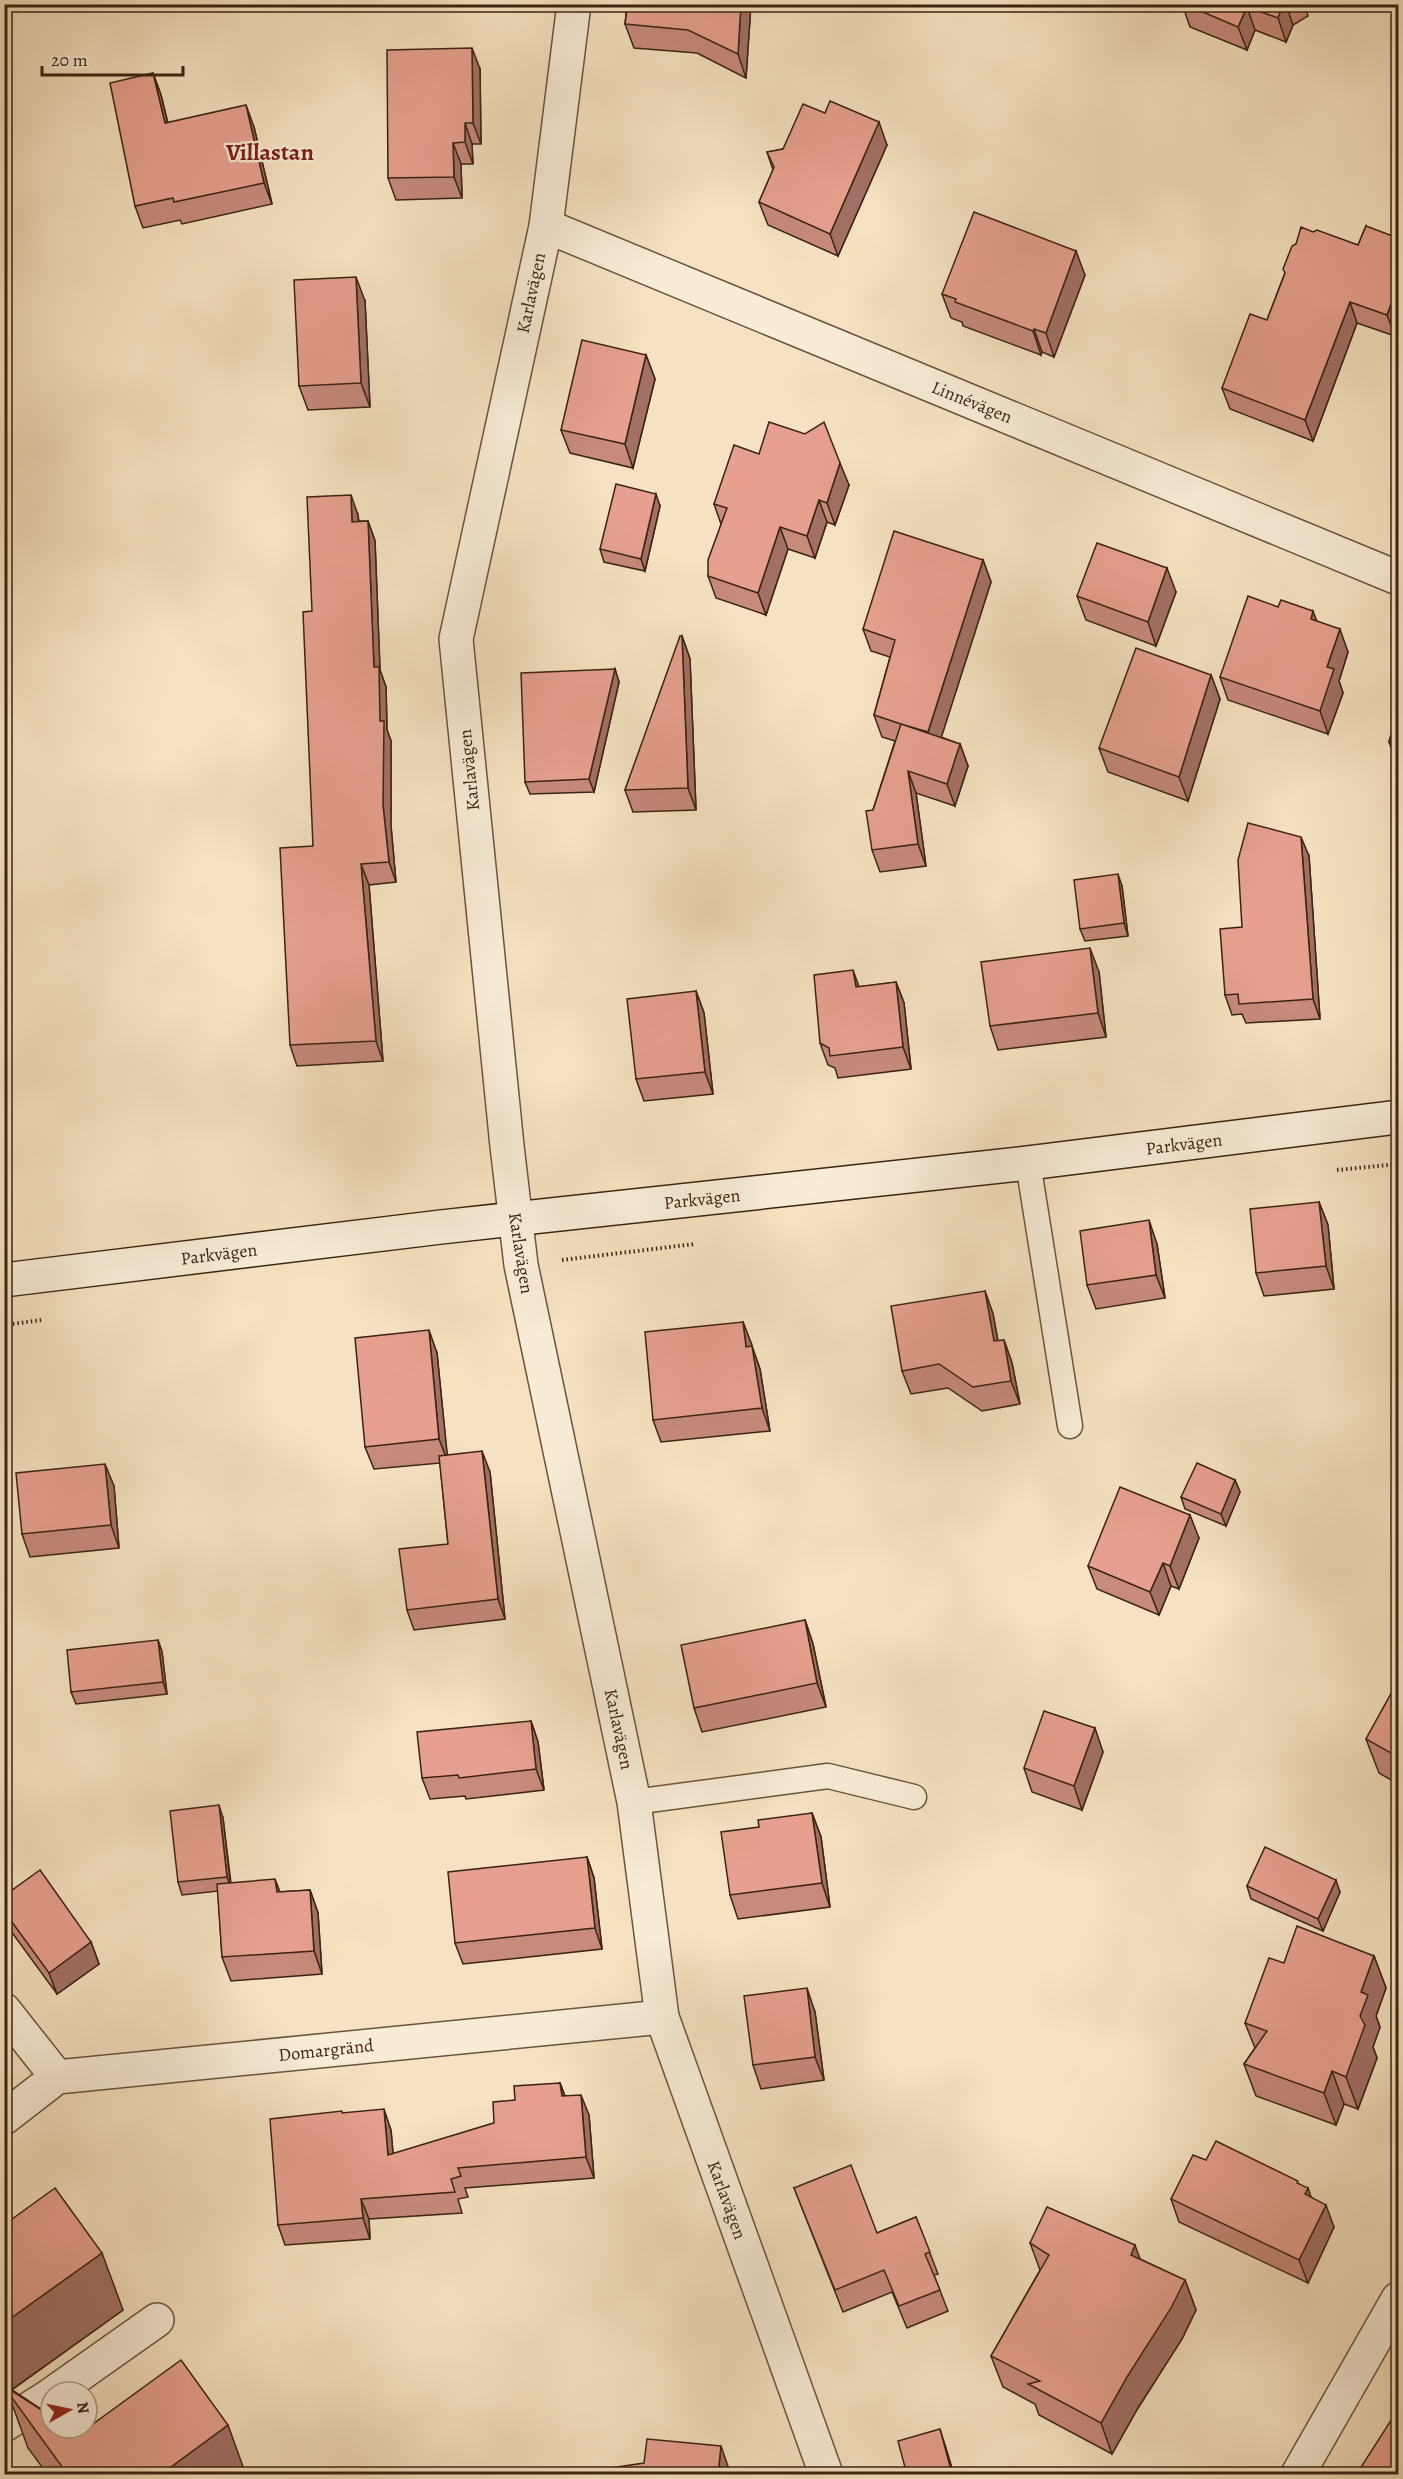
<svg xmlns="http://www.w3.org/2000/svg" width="1403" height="2479" viewBox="0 0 1403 2479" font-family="Alegreya,serif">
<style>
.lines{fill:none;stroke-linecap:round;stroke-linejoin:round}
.lane-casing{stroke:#69543d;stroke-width:27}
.street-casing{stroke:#69543d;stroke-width:36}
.secondary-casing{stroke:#3a2411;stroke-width:36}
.path{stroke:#3a2411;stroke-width:4;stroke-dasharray:1.5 3;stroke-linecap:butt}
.lane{stroke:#f9ecd7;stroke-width:24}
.street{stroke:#f9ecd7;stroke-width:33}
.secondary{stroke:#f9ecd7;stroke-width:33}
.wall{fill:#c78a7b;stroke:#3a2411;stroke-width:1.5}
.shaded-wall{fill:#a27064;stroke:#3a2411;stroke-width:1.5}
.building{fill:#e7a08f;stroke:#3a2411;stroke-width:1.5}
.labels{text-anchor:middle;stroke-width:4.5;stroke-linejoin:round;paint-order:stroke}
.street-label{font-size:18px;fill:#3a2411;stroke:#f9ecd7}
.district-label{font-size:24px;font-weight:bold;fill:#7a1f14;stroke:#f9ecd7}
</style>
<rect width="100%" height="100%" fill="#f6e2c1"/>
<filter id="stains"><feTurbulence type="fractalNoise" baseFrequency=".00333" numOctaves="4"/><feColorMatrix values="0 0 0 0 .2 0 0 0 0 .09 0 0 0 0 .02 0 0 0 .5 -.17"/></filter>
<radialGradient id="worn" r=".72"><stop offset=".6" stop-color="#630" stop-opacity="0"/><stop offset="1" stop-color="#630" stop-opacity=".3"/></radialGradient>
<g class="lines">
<defs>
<g id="lane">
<path d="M1028,1163L1070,1426"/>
<path d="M634,1802L828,1776L914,1797"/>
</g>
<g id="street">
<path d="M574,4L546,226L456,639L507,1146L521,1265L634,1802L662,2017L826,2474"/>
<path d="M546,226L1398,578"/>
<path d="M4,2010L57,2077"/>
<path d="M4,2118L57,2077L662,2017"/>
<path d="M55,2392L157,2320"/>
<path d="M4,2425L51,2395"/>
<path d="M1298,2474L1398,2299"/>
</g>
<path id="secondary" d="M4,1280L441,1227L1028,1163L1398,1117"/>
</defs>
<use href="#lane" class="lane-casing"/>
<use href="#street" class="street-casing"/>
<use href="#secondary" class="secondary-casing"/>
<g class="path">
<path d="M1337,1170L1398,1164"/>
<path d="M562,1260L695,1244"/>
<path d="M4,1325L42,1320"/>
</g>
<use href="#lane" class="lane"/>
<use href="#street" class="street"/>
<use href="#secondary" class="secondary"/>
</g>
<g class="wall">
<path d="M623,4H751L746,78L697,53L634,48L625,24L626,14Z"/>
<path d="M1182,4H1305L1308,16L1293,25L1286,42L1255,30L1247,50L1190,27Z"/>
<path d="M480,69L481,144H472L473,164H461L462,198L396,200L388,178Z"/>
<path d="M153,73L161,95L168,123L254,127L272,204L182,224L180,220L143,228L135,206Z"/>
<path d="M825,113L887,145L838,256L768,225L759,202L773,170L767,152L783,149Z"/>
<path d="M1366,226L1395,336L1357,323L1313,441L1230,409L1222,388L1267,320L1296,244L1313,232L1358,245Z"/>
<path d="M1085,275L1054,357L1042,352L1041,355L963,326L962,322L951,318L942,294Z"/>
<path d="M365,301L370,407L308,410L299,386Z"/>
<path d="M646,355L655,379L633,468L570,453L561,430Z"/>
<path d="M849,485L835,525L827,522L815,558L788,549L766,615L716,598L708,576L721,524L714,504Z"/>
<path d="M660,506L645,571L604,562L600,549Z"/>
<path d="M358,515L359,521H368L375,541L380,670L386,687L387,730L391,741V826L396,882L369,885L383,1061L297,1066L290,1045L313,846L312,611Z"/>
<path d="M983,560L991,582L941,737L960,744L968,766L955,806L916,793L926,866L880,872L872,850L873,810L895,741L882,737L874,715L890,657L871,651L863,629Z"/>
<path d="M1176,592L1156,646L1086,620L1077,596Z"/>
<path d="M1317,621L1348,652L1339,681L1343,693L1328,734L1228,700L1220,677Z"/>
<path d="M682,636L690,659L696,810L633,812L625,790Z"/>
<path d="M615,669L619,682L594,792L530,794L525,782Z"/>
<path d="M1211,675L1220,699L1188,801L1108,772L1099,748Z"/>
<path d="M1398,711V766L1389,742Z"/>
<path d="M1309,856L1320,1019L1246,1023L1242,1014L1232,1015L1225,995L1242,927Z"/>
<path d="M1122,886L1128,936L1085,941L1080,929Z"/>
<path d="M1099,972L1106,1037L998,1050L990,1026Z"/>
<path d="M896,982L904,1003L911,1069L838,1078L835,1068L828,1065L820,1043L859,987Z"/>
<path d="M696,991L704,1013L713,1094L644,1101L636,1079Z"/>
<path d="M1319,1202L1328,1225L1334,1289L1264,1296L1256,1273Z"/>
<path d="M1157,1244L1165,1298L1096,1309L1087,1285Z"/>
<path d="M985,1291L993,1314L998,1341L1004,1340L1012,1363L1020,1404L982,1411L948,1388L911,1394L902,1371Z"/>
<path d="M743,1322L760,1369L770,1431L661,1442L653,1420Z"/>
<path d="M437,1353L447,1455L490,1472L505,1619L414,1630L407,1610L448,1544L440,1463L374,1469L365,1447Z"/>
<path d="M1235,1480L1240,1492L1226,1526L1185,1509L1181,1497Z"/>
<path d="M114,1486L119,1548L30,1557L22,1534Z"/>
<path d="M1199,1538L1179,1589L1171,1586L1159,1615L1097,1589L1088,1566Z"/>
<path d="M805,1620L813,1644L826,1707L702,1732L694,1708Z"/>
<path d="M158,1640L162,1652L167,1694L76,1704L71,1692Z"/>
<path d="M1398,1681V1784L1379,1773L1366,1739Z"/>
<path d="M531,1721L538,1742L544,1790L466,1799L465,1796L430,1799L422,1778Z"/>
<path d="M1103,1752L1082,1810L1032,1792L1024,1768Z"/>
<path d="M812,1813L821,1837L830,1907L738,1919L730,1895L759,1827Z"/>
<path d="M223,1818L231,1883L280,1892L310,1890L318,1913L322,1974L231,1981L222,1957L218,1891L182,1895L178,1882Z"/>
<path d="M587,1857L594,1878L602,1949L463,1964L455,1943Z"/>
<path d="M1247,1886L1340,1892L1323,1931L1251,1899Z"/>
<path d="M4,1896L91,1942L99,1964L57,1994L5,1923Z"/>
<path d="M1374,1956L1386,1988L1376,2016L1380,2027L1373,2047L1377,2058L1358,2109L1344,2104L1336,2125L1256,2096L1244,2064L1255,2048L1245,2023L1284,1963Z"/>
<path d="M815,2012L824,2080L761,2089L753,2065Z"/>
<path d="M560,2083L565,2096L589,2115L594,2178L465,2188L468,2197L458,2199L462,2213L369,2219L370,2239L285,2245L278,2225L343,2113L391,2130L393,2154L494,2123L515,2100Z"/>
<path d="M1206,2160L1299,2184L1311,2197L1334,2227L1308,2283L1179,2222L1171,2199Z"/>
<path d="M794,2188L877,2233L916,2217L938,2274L934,2275L948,2311L907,2328L892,2292L843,2312Z"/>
<path d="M4,2225L123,2310L12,2390L79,2434L246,2475H48L28,2448L8,2393L4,2395Z"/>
<path d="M1030,2243L1140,2259L1185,2280L1196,2310L1182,2339L1138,2408L1112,2454L1039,2415L1035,2404L1003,2387L991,2356L1040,2270Z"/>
<path d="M944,2442L954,2475H907Z"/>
</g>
<g class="shaded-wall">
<path d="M741,4H751L746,78L738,54Z"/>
<path d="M1283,4H1286L1293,25L1286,42L1278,18Z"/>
<path d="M1247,7L1255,30L1247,50L1238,27Z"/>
<path d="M472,48L480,69L481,144L473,123Z"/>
<path d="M153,73L161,95L173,145L165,123Z"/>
<path d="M246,105L254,127L272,204L264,183Z"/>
<path d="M879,122L887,145L838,256L830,234Z"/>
<path d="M465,123L472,144L473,164L465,142Z"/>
<path d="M453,143L461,164L462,198L454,177Z"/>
<path d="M1076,251L1085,275L1054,357L1046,333Z"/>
<path d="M356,277L365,301L370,407L361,383Z"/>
<path d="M1398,285V326L1395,336L1387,315Z"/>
<path d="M1350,302L1357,323L1313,441L1305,420Z"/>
<path d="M1034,329L1042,352L1041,355L1033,331Z"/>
<path d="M646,355L655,379L633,468L625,444Z"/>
<path d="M840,463L849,485L835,525L827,503Z"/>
<path d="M656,494L660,506L645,571L641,559Z"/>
<path d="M351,495L358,515L359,542L352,522Z"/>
<path d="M819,500L827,522L815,558L807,536Z"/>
<path d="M368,521L375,541L380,670L386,687L387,730L391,741V826L396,882L389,862L383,805L380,721L374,667Z"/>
<path d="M780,527L788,549L766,615L758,593Z"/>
<path d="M983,560L991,582L936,754L928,732Z"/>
<path d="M1167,568L1176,592L1156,646L1148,622Z"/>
<path d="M1313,611L1322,635L1311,619Z"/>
<path d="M1340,629L1348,652L1339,681L1343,693L1328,734L1320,711L1327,667Z"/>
<path d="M682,636L690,659L696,810L688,788Z"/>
<path d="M615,669L619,682L594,792L589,779Z"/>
<path d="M1211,675L1220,699L1188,801L1179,777Z"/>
<path d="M960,744L968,766L955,806L947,784Z"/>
<path d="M908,771L916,793L926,866L918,844Z"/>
<path d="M1301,837L1309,856L1320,1019L1313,999Z"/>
<path d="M361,864L369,885L383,1061L376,1041Z"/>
<path d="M1118,874L1122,886L1128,936L1124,923Z"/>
<path d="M1090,948L1099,972L1106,1037L1098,1013Z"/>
<path d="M853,970L861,992L856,987Z"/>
<path d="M896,982L904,1003L911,1069L903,1047Z"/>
<path d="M696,991L704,1013L713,1094L705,1072Z"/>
<path d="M1319,1202L1328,1225L1334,1289L1326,1266Z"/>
<path d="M1149,1220L1157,1244L1165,1298L1156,1275Z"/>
<path d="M985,1291L993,1314L1002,1365L994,1341Z"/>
<path d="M743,1322L752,1345L754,1369L746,1347Z"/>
<path d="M429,1330L437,1353L448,1462L439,1439Z"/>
<path d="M1004,1340L1012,1363L1020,1404L1011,1381Z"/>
<path d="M752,1346L760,1369L770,1431L762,1408Z"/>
<path d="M482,1451L490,1472L505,1619L498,1599Z"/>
<path d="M105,1464L114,1486L119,1548L111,1525Z"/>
<path d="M1235,1480L1240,1492L1226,1526L1221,1514Z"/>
<path d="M1190,1515L1199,1538L1179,1589L1170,1566Z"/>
<path d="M1163,1563L1171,1586L1159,1615L1150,1592Z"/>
<path d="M805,1620L813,1644L826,1707L817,1683Z"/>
<path d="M158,1640L162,1652L167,1694L163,1682Z"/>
<path d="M531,1721L538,1742L544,1790L536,1769Z"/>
<path d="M1095,1728L1103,1752L1082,1810L1074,1786Z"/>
<path d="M219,1805L223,1818L231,1889L227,1877Z"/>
<path d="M812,1813L821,1837L830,1907L822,1883Z"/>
<path d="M587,1857L594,1878L602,1949L595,1928Z"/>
<path d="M275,1879L284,1902L277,1892Z"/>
<path d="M1336,1880L1340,1892L1323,1931L1318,1919Z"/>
<path d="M310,1890L318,1913L322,1974L314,1951Z"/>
<path d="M91,1942L99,1964L57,1994L49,1973Z"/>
<path d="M1374,1956L1386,1988L1376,2016L1380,2027L1373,2047L1377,2058L1358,2109L1346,2077L1360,2016L1361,1992Z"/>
<path d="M807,1988L815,2012L824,2080L815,2057Z"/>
<path d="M1332,2071L1344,2104L1336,2125L1324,2093Z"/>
<path d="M560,2083L568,2104L562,2096Z"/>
<path d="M581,2095L589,2115L594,2178L586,2157Z"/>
<path d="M384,2109L391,2130L395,2176L388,2155Z"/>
<path d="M1308,2188L1316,2211L1305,2194Z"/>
<path d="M361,2199L369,2219L370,2239L363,2218Z"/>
<path d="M1326,2205L1334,2227L1308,2283L1299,2260Z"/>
<path d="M1135,2245L1146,2275L1131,2255Z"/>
<path d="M102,2253L123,2310L4,2395V2323Z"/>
<path d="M1185,2280L1196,2310L1182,2339L1138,2408L1112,2454L1101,2423L1127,2377Z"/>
<path d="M228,2425L246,2475H160Z"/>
<path d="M940,2429L944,2442L954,2475L951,2470Z"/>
<path d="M721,2446L731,2475H718Z"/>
</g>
<g class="building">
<path d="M623,4H741L738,54L688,30L625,24L627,9Z"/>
<path d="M1184,4H1283L1278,18L1247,7L1238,27Z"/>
<path d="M472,48L473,123H465V142L453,143L454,177L388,178L387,50Z"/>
<path d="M153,73L165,123L246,105L264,183L174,202L173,198L135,206L110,83Z"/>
<path d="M830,101L879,122L830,234L759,202L774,167L767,152L783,149L803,104L825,113Z"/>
<path d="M974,212L1076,251L1046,333L1034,329L1033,331L955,302L956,299L942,294Z"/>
<path d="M1366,226L1398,238V285L1387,315L1350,302L1305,420L1222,388L1250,314L1267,320L1285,273L1283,269L1292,246L1296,244L1301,227L1313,232L1317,230L1358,245Z"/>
<path d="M356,277L361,383L299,386L294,280Z"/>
<path d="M582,340L646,355L625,444L561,430Z"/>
<path d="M769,422L805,434L824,422L840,463L827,503L819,500L807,536L780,527L758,593L708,576V560L727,508L714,504L734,445L759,454Z"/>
<path d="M616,484L656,494L641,559L600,549Z"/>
<path d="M351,495L352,522L368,521L374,667H379L380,721H384L383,805L389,862L361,864L376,1041L290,1045L280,848L313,846L303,612L312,611L307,497Z"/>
<path d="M894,531L983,560L928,732L901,724L960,744L947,784L908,771L918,844L872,850L866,811L873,810L901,724L874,715L895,640L863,629Z"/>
<path d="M1097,543L1167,568L1148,622L1077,596Z"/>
<path d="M1248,596L1278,607L1281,600L1313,611L1311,619L1340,629L1327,667L1334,669L1320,711L1220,677Z"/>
<path d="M680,636H682L688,788L625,790Z"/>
<path d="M1136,648L1211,675L1179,777L1099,748Z"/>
<path d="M615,669L589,779L525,782L521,673Z"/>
<path d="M1398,711V745L1389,742Z"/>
<path d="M1248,823L1301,837L1313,999L1239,1004L1238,994L1225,995L1220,929L1242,927L1238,860Z"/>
<path d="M1118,874L1124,923L1080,929L1074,880Z"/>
<path d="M1090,948L1098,1013L990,1026L981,962Z"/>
<path d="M853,970L856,987L896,982L903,1047L830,1056L829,1048L820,1043L814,975Z"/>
<path d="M696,991L705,1072L636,1079L627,999Z"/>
<path d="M1319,1202L1326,1266L1256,1273L1250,1209Z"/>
<path d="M1149,1220L1156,1275L1087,1285L1080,1231Z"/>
<path d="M985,1291L994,1341L1004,1340L1011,1381L973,1387L939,1364L902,1371L891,1306Z"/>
<path d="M743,1322L746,1347L752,1346L762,1408L653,1420L645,1332Z"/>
<path d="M429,1330L439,1439L365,1447L355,1338Z"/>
<path d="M482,1451L498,1599L407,1610L399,1549L448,1544L439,1456Z"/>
<path d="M1197,1463L1235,1480L1221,1514L1181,1497Z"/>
<path d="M105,1464L111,1525L22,1534L16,1473Z"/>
<path d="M1120,1487L1190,1515L1170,1566L1163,1563L1150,1592L1088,1566Z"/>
<path d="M805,1620L817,1683L694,1708L681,1645Z"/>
<path d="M158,1640L163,1682L71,1692L67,1650Z"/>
<path d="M1398,1648V1672L1394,1656Z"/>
<path d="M1398,1681V1757L1366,1739Z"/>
<path d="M1044,1711L1095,1728L1074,1786L1024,1768Z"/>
<path d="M531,1721L536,1769L459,1778L458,1775L422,1778L417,1732Z"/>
<path d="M219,1805L227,1877L178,1882L170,1811Z"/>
<path d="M812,1813L822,1883L730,1895L721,1832L759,1827L758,1820Z"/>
<path d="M1265,1847L1336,1880L1318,1919L1247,1886Z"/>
<path d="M587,1857L595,1928L455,1943L448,1872Z"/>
<path d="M40,1870L91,1942L49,1973L4,1911V1896Z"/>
<path d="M275,1879L277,1892L310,1890L314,1951L222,1957L217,1884Z"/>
<path d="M1297,1926L1374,1956L1361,1992L1368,1995L1360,2016L1365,2025L1346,2077L1332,2071L1324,2093L1244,2064L1267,2031L1245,2023L1269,1958L1284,1963Z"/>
<path d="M807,1988L815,2057L753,2065L744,1996Z"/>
<path d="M560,2083L562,2096L581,2095L586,2157L458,2168L461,2176L451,2179L455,2192L361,2199L363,2218L278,2225L270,2119L342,2111V2113L384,2109L388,2155L494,2123L493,2102L515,2100L514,2086Z"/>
<path d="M1216,2141L1298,2181L1297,2183L1308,2188L1305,2194L1326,2205L1299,2260L1171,2199L1193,2155L1206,2160Z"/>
<path d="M851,2165L877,2233L916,2217L930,2252L925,2254L940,2290L899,2306L884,2270L835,2290L794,2188Z"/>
<path d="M55,2188L102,2253L4,2323V2225Z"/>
<path d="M1047,2207L1135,2245L1131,2255L1185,2280L1171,2308L1127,2377L1101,2423L1028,2384L1040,2381L991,2356L1049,2255L1030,2243Z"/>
<path d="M181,2360L228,2425L160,2475H68L7,2391L9,2389L51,2416V2428H70L79,2434Z"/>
<path d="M1395,2414L1398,2416V2475H1356Z"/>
<path d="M940,2429L951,2470L933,2475H907L898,2441Z"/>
<path d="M647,2439L721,2446L718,2475H563L644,2463Z"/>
</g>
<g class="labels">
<g class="street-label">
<text transform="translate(531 293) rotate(-78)" y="6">Karlavägen</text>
<text transform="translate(972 402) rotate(22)" y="6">Linnévägen</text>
<text transform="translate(469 770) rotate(-96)" y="6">Karlavägen</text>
<text transform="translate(1184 1144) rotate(-7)" y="6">Parkvägen</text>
<text transform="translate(702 1199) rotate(-6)" y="6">Parkvägen</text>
<text transform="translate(521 1253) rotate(81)" y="6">Karlavägen</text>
<text transform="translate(219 1254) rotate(-7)" y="6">Parkvägen</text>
<text transform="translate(619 1729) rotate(78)" y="6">Karlavägen</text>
<text transform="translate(326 2050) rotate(-6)" y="6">Domargränd</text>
<text transform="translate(727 2200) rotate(70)" y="6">Karlavägen</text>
</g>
<g class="district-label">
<text x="270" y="160">Villastan</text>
</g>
</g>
<rect width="1403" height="2479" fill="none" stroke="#f6e2c1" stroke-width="24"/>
<rect x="6" y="6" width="1391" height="2467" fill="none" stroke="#3a2411" stroke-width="3"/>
<rect x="12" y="12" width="1379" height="2455" fill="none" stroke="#3a2411" stroke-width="1.5"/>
<g transform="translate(69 2410) rotate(81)"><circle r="28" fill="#f9ecd7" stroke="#ad9c88" stroke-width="1.5"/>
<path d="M0-4.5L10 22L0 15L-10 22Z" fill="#8f2418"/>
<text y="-9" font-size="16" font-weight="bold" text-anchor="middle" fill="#3a2411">N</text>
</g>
<path d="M42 66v9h141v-9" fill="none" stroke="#3a2411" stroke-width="3"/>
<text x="51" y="66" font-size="18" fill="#3a2411" stroke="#f9ecd7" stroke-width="4.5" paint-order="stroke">20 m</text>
<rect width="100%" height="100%" filter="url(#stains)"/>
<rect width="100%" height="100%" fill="url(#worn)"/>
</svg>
